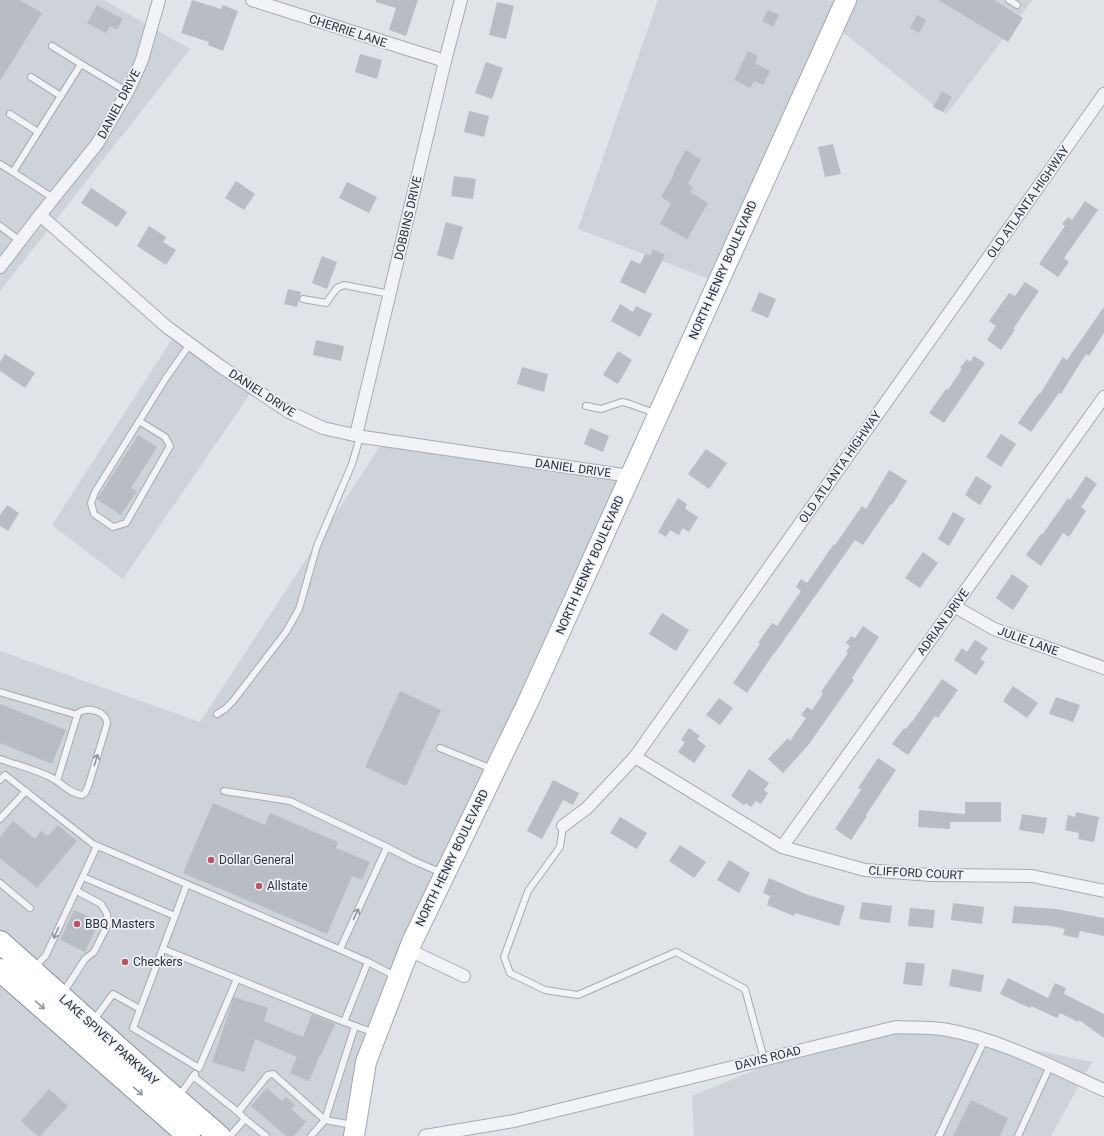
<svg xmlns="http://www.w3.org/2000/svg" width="1104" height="1136" viewBox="0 0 1104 1136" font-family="Roboto,sans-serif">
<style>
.built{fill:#ced2d9}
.building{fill:#b8bcc3}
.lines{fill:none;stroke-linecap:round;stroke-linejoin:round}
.lane-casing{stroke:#a6aab1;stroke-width:8}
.street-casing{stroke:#a6aab1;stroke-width:14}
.primary-casing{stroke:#a0a8b2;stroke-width:22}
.highway-casing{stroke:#89919c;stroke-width:24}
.lane{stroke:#f2f3f6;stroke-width:6}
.street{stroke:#f2f3f6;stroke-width:12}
.primary{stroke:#fff;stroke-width:20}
.highway{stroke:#fff;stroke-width:22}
.oneway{stroke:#8e929a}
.oneway2{stroke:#94989e}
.poi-dot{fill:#bf5264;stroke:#eff2f5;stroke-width:1.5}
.labels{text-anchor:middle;stroke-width:3.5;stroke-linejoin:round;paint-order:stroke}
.street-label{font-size:12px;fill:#2a313d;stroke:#eff2f5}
.poi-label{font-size:12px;fill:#2a313d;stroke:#eff2f5;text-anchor:start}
</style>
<rect width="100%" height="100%" fill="#e0e3e7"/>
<g class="built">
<path d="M0,0H104L190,49L0,291Z"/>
<path d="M658,0H1032L946,115L834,25L722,284L578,229Z"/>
<path d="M176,333L252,391L123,579L52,525Z"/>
<path d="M382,443L637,481L373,1028L352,1136H0V651L200,722Z"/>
<path d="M929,1028L1092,1062L1051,1136H694L692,1096L824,1041Z"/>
</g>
<g class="building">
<path d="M0,0H20L42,13L0,81Z"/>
<path d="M192,0L221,9L223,5L238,11L223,51L208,45L209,42L181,33Z"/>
<path d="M376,0H418L406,36L389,30L396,8L376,2Z"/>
<path d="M938,0H994L1023,18L1008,42Z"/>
<path d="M497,2L514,6L506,39L489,35Z"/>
<path d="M97,5L123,19L117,30L110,26L106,33L87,23Z"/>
<path d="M768,10L779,15L773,27L762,21Z"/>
<path d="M917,15L926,20L919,33L910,28Z"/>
<path d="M748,51L758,56L755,63L770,71L763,85L754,81L750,88L734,80Z"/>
<path d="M360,54L382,60L377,79L355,72Z"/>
<path d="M486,62L503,68L492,99L475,93Z"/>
<path d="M942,91L952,97L943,112L933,107Z"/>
<path d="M469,111L489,116L484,137L464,132Z"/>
<path d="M833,144L841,174L825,177L818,147Z"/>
<path d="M686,150L701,159L688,184L693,187L690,192L708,203L687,239L660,224L671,203L661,197L674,174L673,173Z"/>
<path d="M454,176L476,179L473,199L451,196Z"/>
<path d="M236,181L255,194L244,210L225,198Z"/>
<path d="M347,182L377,197L369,213L339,198Z"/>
<path d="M91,188L127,212L117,227L81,203Z"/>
<path d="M1085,201L1098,210L1064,258L1069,262L1058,277L1039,264L1065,226L1062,224L1068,217L1072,220Z"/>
<path d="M446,222L463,227L453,260L437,255Z"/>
<path d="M149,226L166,237L163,242L176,250L166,265L137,246Z"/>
<path d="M653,249L665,255L645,294L620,282L631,260L640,264L645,254L650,255Z"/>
<path d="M322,256L337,262L327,289L312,283Z"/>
<path d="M1025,282L1039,291L1013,329L1015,330L1001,350L987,340L996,326L989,321L1009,293L1015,296Z"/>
<path d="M288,289L301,292L297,307L284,304Z"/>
<path d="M759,292L776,299L768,318L751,311Z"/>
<path d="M620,304L633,312L636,306L652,314L640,337L611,321Z"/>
<path d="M1104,307V333L1089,356L1086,354L1061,394L1059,393L1031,432L1018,423L1039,393L1040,394L1063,357L1067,360Z"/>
<path d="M316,340L344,346L341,361L313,355Z"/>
<path d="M618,351L632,360L618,384L603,375Z"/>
<path d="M5,354L35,373L25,388L0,371V362Z"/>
<path d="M974,356L985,363L944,423L929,413L946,389L948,390L962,369L960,368L967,359L970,362Z"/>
<path d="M522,367L548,374L544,392L517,384Z"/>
<path d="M590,428L609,436L603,452L584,444Z"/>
<path d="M1001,434L1016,444L1001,467L986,457Z"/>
<path d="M138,435L157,447L131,488L137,491L121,515L97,499Z"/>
<path d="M706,449L727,463L709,489L688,474Z"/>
<path d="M889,470L907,481L892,505L891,504L863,545L855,540L774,654V653L747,693L733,683L760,644L758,643L772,623L777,626L801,591L796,587L801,579L807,583L834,544L835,545L862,506L866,509Z"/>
<path d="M976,476L992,486L980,505L965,495Z"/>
<path d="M1086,476L1097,484L1081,507L1086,511L1069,537L1063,533L1041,566L1026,555L1041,534L1042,535L1068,498L1070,500Z"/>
<path d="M678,498L687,504L685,509L698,517L689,532L683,528L679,535L670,530L666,537L658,532Z"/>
<path d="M7,505L19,513L8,531L0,526V515Z"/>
<path d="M953,512L965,519L949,546L938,539Z"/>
<path d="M923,552L938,563L920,588L905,578Z"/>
<path d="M1012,574L1029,586L1013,610L996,598Z"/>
<path d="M662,613L689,630L676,651L649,634Z"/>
<path d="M863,626L879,637L852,678L854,680L809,744L783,773L768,759L788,738L790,741L806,718L801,715L807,707L812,710L823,694L821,692L848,653L846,652L850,646L846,643L851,636L855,638Z"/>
<path d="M975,640L988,648L980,659L985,662L976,675L954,660L962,648L967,652Z"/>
<path d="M942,679L958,690L938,718L935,716L908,755L892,744L904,728L906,729L912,721V722Z"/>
<path d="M1013,686L1038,703L1027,718L1003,701Z"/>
<path d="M400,691L441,710L406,786L365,767Z"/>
<path d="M1056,697L1080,705L1073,722L1049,714Z"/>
<path d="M719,698L733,708L720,725L706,715Z"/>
<path d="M0,704L66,730L52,764L0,743Z"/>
<path d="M689,728L700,736L697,739L706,746L694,763L678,752L685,742L681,740Z"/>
<path d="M878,758L896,770L866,815L867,816L851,840L835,829L861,790L858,788Z"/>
<path d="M749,769L769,783L764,790L768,793L761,804L756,801L751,807L746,803L744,805L731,796Z"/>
<path d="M553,780L579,793L573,805L563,800L542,839L527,831Z"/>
<path d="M965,802H1001V822H950V829L918,827L919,810L965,814Z"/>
<path d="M213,803L265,825L270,813L338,842L336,848L370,862L362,880L352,876L327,934L183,873Z"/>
<path d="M1076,812L1099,817L1094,842L1078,839L1079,833L1065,830L1068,815L1075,817Z"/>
<path d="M1022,814L1047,818L1044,834L1019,830Z"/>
<path d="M620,817L647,833L637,849L610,833Z"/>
<path d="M13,821L35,839L41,831L48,836L58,825L77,841L37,888L0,858V837Z"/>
<path d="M680,845L706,862L694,878L669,861Z"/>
<path d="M729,860L750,873L739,893L717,880Z"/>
<path d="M769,878L808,895L845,906L839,926L795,913L794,916L767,905L770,896L763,893Z"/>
<path d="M862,902L892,906L890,923L859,919Z"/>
<path d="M953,903L984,907L982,924L951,920Z"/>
<path d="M1014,906L1056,909L1104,918V936L1080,931L1078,938L1063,935L1065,929L1051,926L1012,923Z"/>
<path d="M910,908L935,910L933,928L908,926Z"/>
<path d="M74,910L99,921L85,952L60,940Z"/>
<path d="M906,962L925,964L922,986L903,984Z"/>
<path d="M952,969L984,975L981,992L949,986Z"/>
<path d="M1008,978L1048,998L1055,983L1066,988L1064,994L1104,1014V1038L1079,1020L1078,1022L1060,1013L1057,1018L1031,1006L1030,1008L1000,994Z"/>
<path d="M234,997L268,1008L264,1021L303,1037L312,1014L335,1024L321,1055H320L309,1081L290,1073L297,1057L255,1039L244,1072L212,1062Z"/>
<path d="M267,1088L282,1101L286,1097L295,1105L291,1109L306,1122L294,1136H286L251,1106Z"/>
<path d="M49,1089L68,1106L40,1136H38L21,1121Z"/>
<path d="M971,1100L1008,1118L1000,1136H953Z"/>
</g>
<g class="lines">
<defs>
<g id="lane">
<path d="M1009,0L1017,5"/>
<path d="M52,46L81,64"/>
<path d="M31,77L61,96"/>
<path d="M10,114L38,132"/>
<path d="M0,164L13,172L81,64L128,92"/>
<path d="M13,172L53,198"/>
<path d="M0,226L20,241"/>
<path d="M303,299L326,303L337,288L344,285L390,294"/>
<path d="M586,406L601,409L622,402L630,404L657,414"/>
<path d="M139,421L165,437L170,446L126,523L113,527L94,514L91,503L95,492L166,378L190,344"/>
<path d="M0,692L77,715"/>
<path d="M217,714L225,709L233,701L286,632L299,609L317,546L352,464L360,437"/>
<path d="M440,748L492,769"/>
<path d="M0,759C17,765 34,769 50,777C61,782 70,794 82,795L85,793L88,787L107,724C107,711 87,706 78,713L57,781"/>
<path d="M0,780L5,775L93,844L334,947L368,962L344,1022L163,949"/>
<path d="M224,791L290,801L387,847"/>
<path d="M0,819L26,791"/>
<path d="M563,826L560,847L528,891L504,957L510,973L545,990L578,995L676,952L745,989L764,1059"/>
<path d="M83,877L175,916"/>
<path d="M0,883L30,908"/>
<path d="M187,884L133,1028L199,1068L237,979"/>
<path d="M340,949L387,847L412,860L442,873"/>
<path d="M368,962L395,976"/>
<path d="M34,968L46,955L97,846"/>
<path d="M63,993L85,959L94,952L108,924L107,914L101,904L77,891"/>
<path d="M93,1021L113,994L140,1009"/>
<path d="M344,1022L375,1033"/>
<path d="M193,1076L238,1112"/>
<path d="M179,1096L195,1074"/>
<path d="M245,1119L266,1136"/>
<path d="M230,1136L245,1119L238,1112L268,1075L273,1074L325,1120L353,1125"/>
<path d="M311,1136L325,1120L355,1026"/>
<path d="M939,1136L985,1039"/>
<path d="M1018,1136L1050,1066"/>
</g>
<g id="street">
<path d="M252,0L445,61"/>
<path d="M40,215L167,327L220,366L289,412L323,428L363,437L630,476"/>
<path d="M0,267L40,215L97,144L128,91L142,60L159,0"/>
<path d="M356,435L445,61L461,0"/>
<path d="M954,606L994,629L1104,668"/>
<path d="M635,757L782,847L865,870L931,875L1032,876L1104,891"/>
<path d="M563,826L587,808L635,757L1104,94"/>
<path d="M782,847L1104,397"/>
<path d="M409,950L464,976"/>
<path d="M425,1136L514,1121L896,1027C912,1028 932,1027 948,1030C1002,1040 1054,1068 1104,1090"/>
</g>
<path id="primary" d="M354,1136L366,1062L412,942L528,702L846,0"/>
<g id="highway">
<path d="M0,942L161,1086L219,1136"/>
<path d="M0,970L189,1136"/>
</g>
</defs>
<use href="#lane" class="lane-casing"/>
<use href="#street" class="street-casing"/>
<use href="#primary" class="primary-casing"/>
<use href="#highway" class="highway-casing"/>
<use href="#lane" class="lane"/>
<use href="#street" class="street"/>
<use href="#primary" class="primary"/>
<use href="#highway" class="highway"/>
</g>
<defs><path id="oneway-shaft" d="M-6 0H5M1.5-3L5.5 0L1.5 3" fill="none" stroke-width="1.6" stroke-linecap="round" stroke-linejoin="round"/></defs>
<g class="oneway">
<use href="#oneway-shaft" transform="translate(96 760) rotate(-73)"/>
<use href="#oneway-shaft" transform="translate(356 914) rotate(-65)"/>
<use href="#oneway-shaft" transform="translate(56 933) rotate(115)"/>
</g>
<g class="oneway2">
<use href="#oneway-shaft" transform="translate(40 1005) rotate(41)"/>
<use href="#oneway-shaft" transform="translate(138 1091) rotate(41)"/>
</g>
<g class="poi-dot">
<circle cx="211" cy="860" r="4"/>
<circle cx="259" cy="886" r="4"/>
<circle cx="77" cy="924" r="4"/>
<circle cx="125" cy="962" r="4"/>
</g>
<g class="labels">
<g class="street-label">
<text transform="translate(348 31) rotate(18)" y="4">CHERRIE LANE</text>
<text transform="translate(119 104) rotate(-62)" y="4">DANIEL DRIVE</text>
<text transform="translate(1028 202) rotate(-55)" y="4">OLD ATLANTA HIGHWAY</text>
<text transform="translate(408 218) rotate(-77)" y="4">DOBBINS DRIVE</text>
<text transform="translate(723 270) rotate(-66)" y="4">NORTH HENRY BOULEVARD</text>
<text transform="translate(262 393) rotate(33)" y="4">DANIEL DRIVE</text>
<text transform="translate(840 467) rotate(-55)" y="4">OLD ATLANTA HIGHWAY</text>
<text transform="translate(573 468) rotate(8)" y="4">DANIEL DRIVE</text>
<text transform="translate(590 565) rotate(-66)" y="4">NORTH HENRY BOULEVARD</text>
<text transform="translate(943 622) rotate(-54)" y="4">ADRIAN DRIVE</text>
<text transform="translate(1028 641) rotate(20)" y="4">JULIE LANE</text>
<text transform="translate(452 858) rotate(-64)" y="4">NORTH HENRY BOULEVARD</text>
<text transform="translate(916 873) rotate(3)" y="4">CLIFFORD COURT</text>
<text transform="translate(109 1040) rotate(42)" y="4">LAKE SPIVEY PARKWAY</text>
<text transform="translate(768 1058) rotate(-14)" y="4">DAVIS ROAD</text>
</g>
<g class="poi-label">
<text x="219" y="864">Dollar General</text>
<text x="267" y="890">Allstate</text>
<text x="85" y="928">BBQ Masters</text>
<text x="133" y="966">Checkers</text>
</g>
</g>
</svg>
